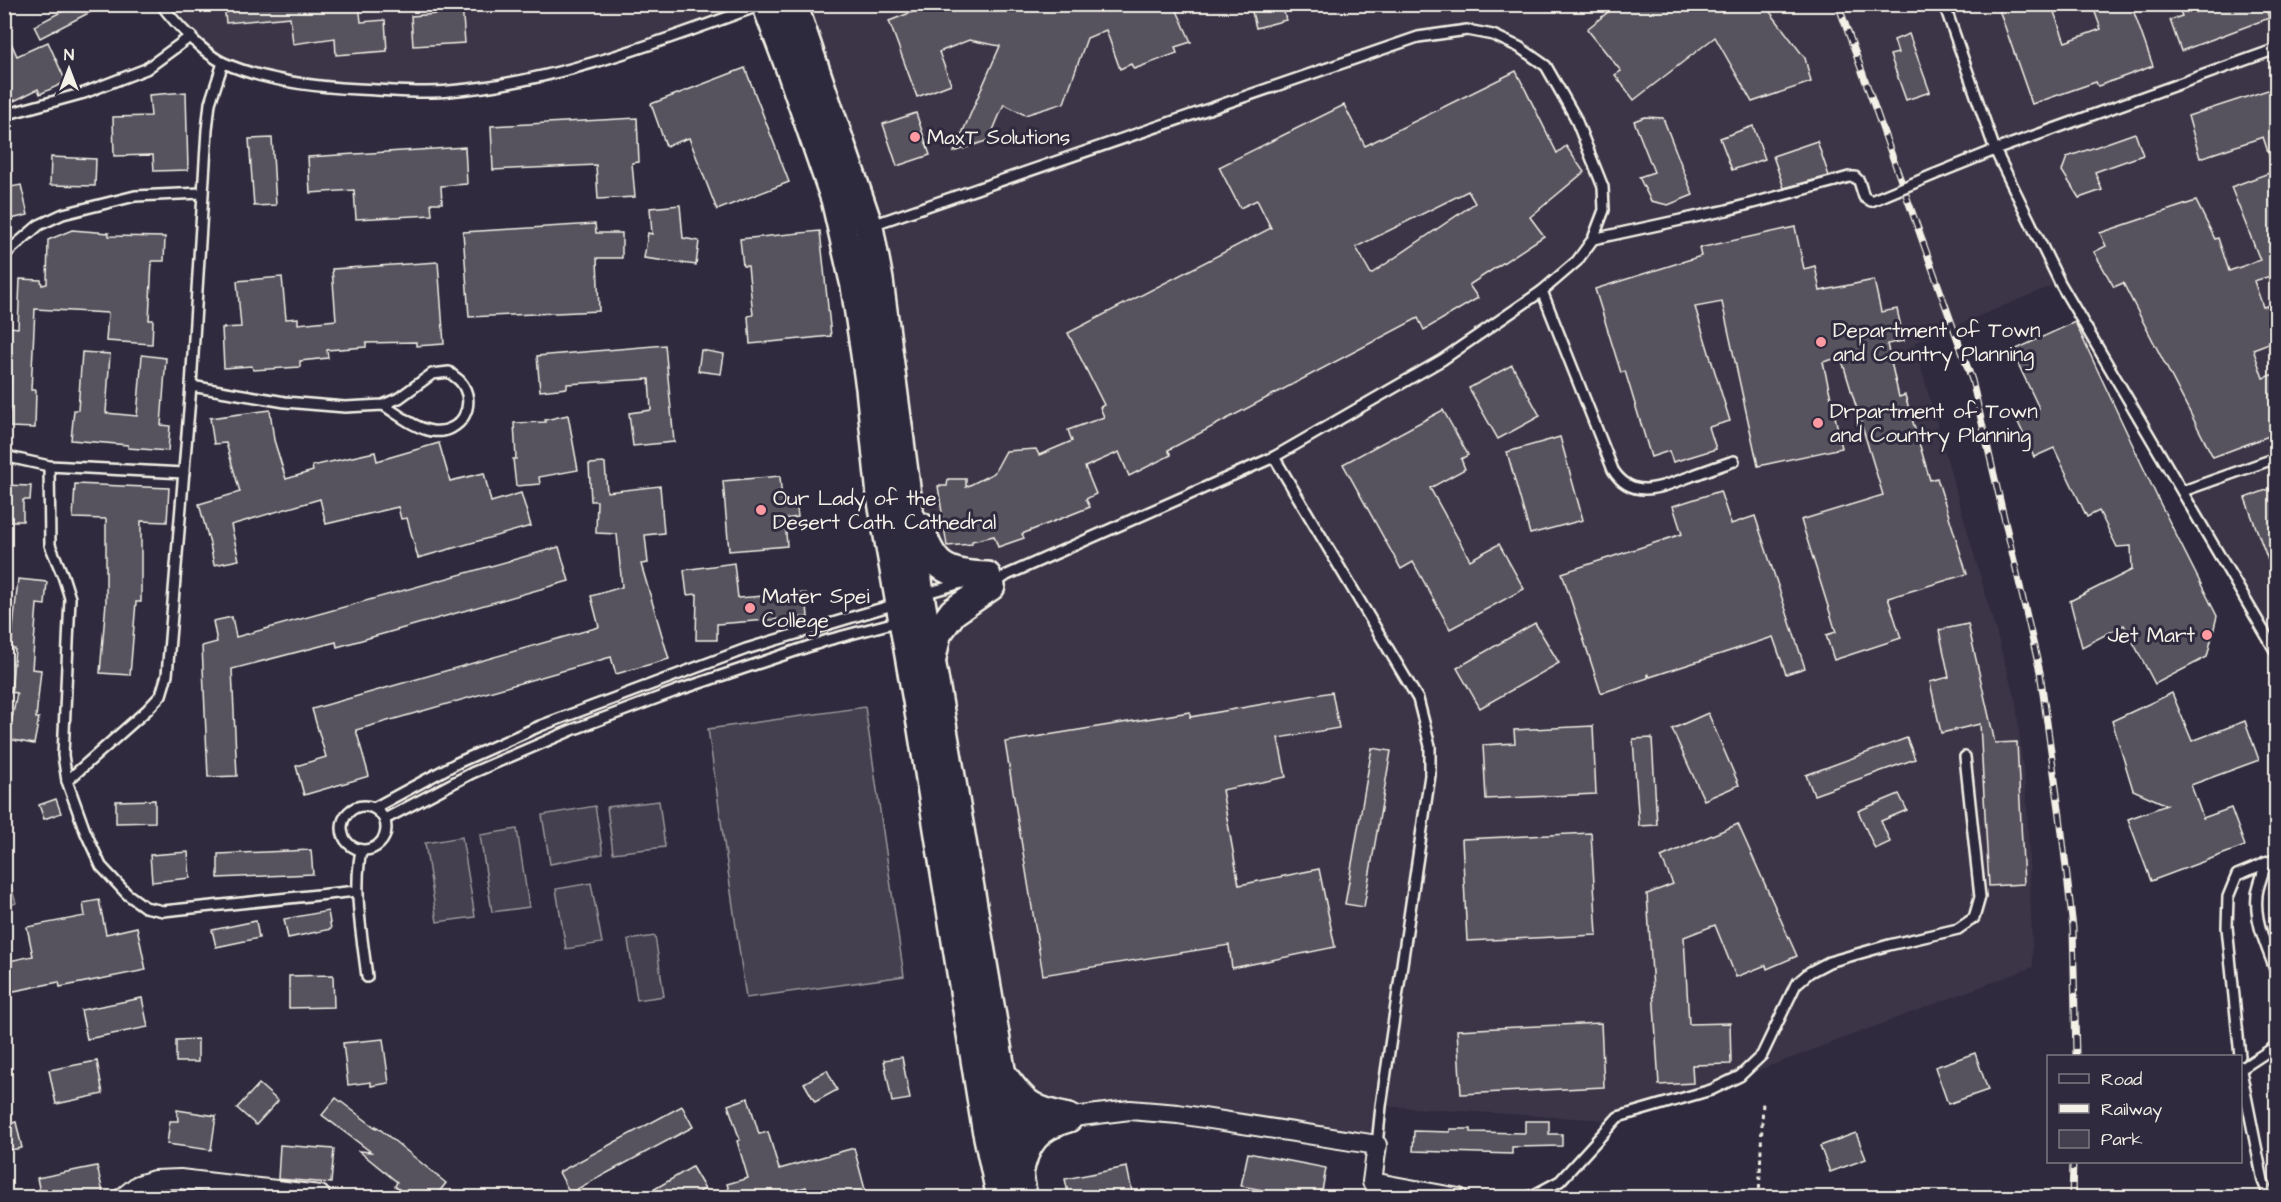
<svg xmlns="http://www.w3.org/2000/svg" width="2281" height="1202" viewBox="0 0 2281 1202" font-family="'Architects Daughter',sans-serif">
<style>
.built{fill:#3b3647}
.green{fill:#454050;stroke:#9c989c;stroke-width:1.5}
.building{fill:#56525f;stroke:#f4f1e8;stroke-width:1.5;fill-rule:evenodd}
.lines{fill:none;stroke-linecap:round;stroke-linejoin:round}
.service-casing{stroke:#f4f1e8;stroke-width:14}
.minor-casing{stroke:#f4f1e8;stroke-width:22}
.primary-casing{stroke:#f4f1e8;stroke-width:32}
.path{stroke:#f4f1e8;stroke-width:3;stroke-dasharray:4.5 4.5;stroke-linecap:butt}
.service{stroke:#2f2a3d;stroke-width:9}
.minor{stroke:#2f2a3d;stroke-width:18}
.primary{stroke:#2f2a3d;stroke-width:27}
.rail-casing{stroke:#f4f1e8;stroke-width:7}
.rail{stroke:#2f2a3d;stroke-width:4.5;stroke-dasharray:14;stroke-linecap:butt}
.service-bridge-casing{stroke:#f4f1e8;stroke-width:14;stroke-linecap:butt}
.service-bridge{stroke:#2f2a3d;stroke-width:9}
.poi-dot{fill:#ff9aa2;stroke:#2f2a3d;stroke-width:2}
.labels{text-anchor:middle;stroke-width:6;stroke-linejoin:round;paint-order:stroke}
.poi-label{font-size:21px;fill:#f4f1e8;stroke:#2f2a3d;text-anchor:start}
</style>
<rect width="100%" height="100%" fill="#2f2a3d"/>
<filter id="ink" filterUnits="userSpaceOnUse"><feTurbulence type="fractalNoise" baseFrequency=".0167" numOctaves="2"/><feDisplacementMap in="SourceGraphic" scale="12" xChannelSelector="R" yChannelSelector="G"/><feConvolveMatrix kernelMatrix="1 2 1 2 8 2 1 2 1" color-interpolation-filters="sRGB"/></filter>
<g filter="url(#ink)">
<g class="built">
<path d="M161,5H764L593,64L447,92L320,87L223,63Z"/>
<path d="M793,5H2276V652L2059,283L1914,343L2016,702L2027,806L2033,967L1623,1121L1381,1106L1377,1145L1178,1114L1010,1124Z"/>
</g>
<g class="green">
<path d="M865,707L904,976L746,998L708,729Z"/>
<path d="M659,801L665,847L613,853L607,807Z"/>
<path d="M595,806L603,854L550,864L542,815Z"/>
<path d="M517,829L529,907L492,912L480,835Z"/>
<path d="M462,837L475,917L437,922L425,843Z"/>
<path d="M5,866L16,903L5,907H4Z"/>
<path d="M591,883L602,943L566,949L556,889Z"/>
<path d="M655,936L664,996L637,1000L628,940Z"/>
</g>
<g class="building">
<path d="M76,4H106L40,38L34,26Z"/>
<path d="M224,4H359L361,22L385,20L387,51L336,55L335,38L293,44L290,17L226,23Z"/>
<path d="M437,4H462L465,43L413,46L411,16L437,14Z"/>
<path d="M933,4H1174L1191,42L1175,47L1177,53L1134,69L1131,64L1120,69L1106,30L1087,38L1064,103L1025,115L1004,104L989,140L954,152L1000,46L969,40L939,52L951,84L917,97L889,21Z"/>
<path d="M1250,4H1282L1286,20L1256,28Z"/>
<path d="M1618,4H1764L1805,58L1811,82L1752,102L1715,37L1634,100L1615,75L1621,71L1587,29Z"/>
<path d="M1997,4H2051L2065,42L2101,29L2092,4H2131L2153,66L2098,86L2096,82L2032,104Z"/>
<path d="M2177,4H2192L2195,12L2214,4H2264L2269,18L2181,51L2170,20L2182,16Z"/>
<path d="M4,27L17,56L48,42L66,82L40,94L38,89L14,101L4,83Z"/>
<path d="M1909,34L1930,92L1906,100L1890,55L1898,53L1894,40Z"/>
<path d="M745,68L789,182L717,210L689,138L666,146L651,104Z"/>
<path d="M1516,71L1557,153L1566,146L1584,172L1530,217L1544,236L1469,285L1478,298L1424,330L1418,318L1168,450L1171,455L1129,476L1119,452L1085,467L1096,494L1086,499L1090,507L1022,534L1024,538L998,547L994,536L972,541V544L947,546L938,486H947L948,479H966V487L994,473L1006,451L1036,449L1039,455L1072,441L1068,430L1104,417L1100,407L1104,405L1068,333L1271,228L1257,200L1240,208L1219,167L1344,105L1365,146ZM1468,191L1475,203L1371,274L1356,247Z"/>
<path d="M2277,87V170H2274L2263,137L2200,158L2188,116Z"/>
<path d="M186,92L188,170L154,171L153,155L114,156L113,117L151,116L149,95Z"/>
<path d="M916,113L930,155L897,166L883,124Z"/>
<path d="M1645,117L1663,118L1693,195L1668,205L1651,201L1639,177L1654,172L1634,121Z"/>
<path d="M637,118L639,162L632,163L635,197L598,199L596,165L493,170L491,126Z"/>
<path d="M1753,126L1765,159L1732,170L1720,138Z"/>
<path d="M2135,133L2143,155L2095,172L2102,190L2079,198L2062,171L2067,157Z"/>
<path d="M272,138L276,205L254,206L249,139Z"/>
<path d="M1817,141L1829,176L1784,188L1773,156Z"/>
<path d="M465,147L467,184L441,186L442,203H431L432,215L356,219L354,190L310,193L308,157Z"/>
<path d="M51,157L96,159L95,186L50,185Z"/>
<path d="M2277,170V274L2254,281L2263,307L2277,303V340L2253,349L2263,378L2277,373V433L2213,457L2123,283L2114,287L2094,252L2106,246L2100,233L2196,201L2215,239L2218,238L2229,271L2260,260L2231,187Z"/>
<path d="M21,185L28,215L11,219L5,188Z"/>
<path d="M680,205L683,238L699,241L696,265L644,258L648,233L652,234L650,208Z"/>
<path d="M595,224L596,233H622V258H597L599,311L469,317L463,232Z"/>
<path d="M1795,227L1804,269L1815,266L1820,291L1874,280L1881,312L1897,309L1904,341L1887,344L1899,397L1905,395L1930,480L1937,478L1967,574L1888,598L1901,638L1834,660L1826,635L1836,632L1801,520L1883,495L1841,357L1823,362L1842,448L1758,466L1722,302L1695,307L1730,421L1709,427L1716,449L1673,462L1669,451L1651,457L1625,371L1621,373L1595,289L1701,256L1699,248Z"/>
<path d="M72,230L109,233V236L165,237L164,261H152L149,320H153L152,344L106,341L108,313L35,309L31,390H36L35,428L10,427L11,365H8L10,327L18,328L20,279L41,280L42,285L47,284L48,240Z"/>
<path d="M820,231L831,336L750,344L748,316L753,315L748,266H743L740,239Z"/>
<path d="M438,262L444,344L416,346V342L366,343V347L327,350L328,358L300,361V367L253,370L252,366L224,368L222,328L241,327L237,281L282,277L286,319L298,318V324L336,320L332,269Z"/>
<path d="M2075,322L2159,501L2217,616L2207,657L2155,684L2124,625L2082,647L2070,601L2132,570L2131,546L2117,547L2099,511L2087,517L2054,448L2034,457L2016,418L2039,408L2012,351Z"/>
<path d="M665,345L674,442L633,446L629,413L651,410L649,379L567,384V388L540,391L537,356Z"/>
<path d="M701,350L724,354L721,374L698,371Z"/>
<path d="M82,352L110,354L106,413L137,416L142,355L166,358L161,425L170,426L168,451L128,448V445L71,440L74,410H78Z"/>
<path d="M1512,365L1540,416L1498,439L1469,388Z"/>
<path d="M270,410L274,440L286,479L313,471L312,466L375,452L377,461L439,443L450,481L484,473L491,502L521,493L531,526L418,558L407,518L401,519L398,507L326,524L320,499L231,525L239,560L214,565L210,544L199,504L240,492L226,443L214,444L210,418Z"/>
<path d="M1443,410L1468,455L1461,459L1465,469L1430,488L1470,560L1499,544L1524,589L1450,629L1413,562L1401,569L1343,464Z"/>
<path d="M568,415L578,470L539,477L540,484L516,486L513,459H516L514,423L546,422L545,420Z"/>
<path d="M1560,437L1583,520L1530,534L1507,452Z"/>
<path d="M605,463L607,492L660,486L664,533L645,535L648,563L641,564L669,659L616,674L611,657L356,730L369,776L304,795L296,766L326,757L312,709L599,627L591,596L622,587L617,534L596,533L597,501H591L589,464Z"/>
<path d="M780,476L782,502L796,501L798,517L785,519L787,546L729,551L723,481Z"/>
<path d="M75,484L169,488L167,522L141,521V602H136L130,675L100,673L106,602V519L73,518Z"/>
<path d="M4,485L31,486L30,500H23V521H4Z"/>
<path d="M2277,486V578L2275,579L2245,498Z"/>
<path d="M1720,491L1731,524L1755,516L1805,668L1786,674L1773,637L1650,677L1648,673V678L1601,693L1562,573L1682,534L1673,506Z"/>
<path d="M559,547L569,581L337,647L336,642L232,669L237,776L208,777L202,646L217,642L213,621L232,617L236,637Z"/>
<path d="M734,563L738,598L806,593L808,617L717,624V640H696L697,594L687,595L684,570Z"/>
<path d="M18,579L47,582L45,605L37,604L32,669L41,670L36,718H39L34,744L8,739L17,693L11,692L15,649H11Z"/>
<path d="M1535,623L1559,663L1480,708L1457,668Z"/>
<path d="M1968,624L1995,743L2017,742L2024,884L1989,886L1980,724L1941,733L1930,682L1949,677L1939,630Z"/>
<path d="M1332,692L1339,728L1278,738L1286,777L1222,790L1239,885L1319,869L1335,947L1232,968L1229,945L1043,975L1005,742L1190,712V717Z"/>
<path d="M2172,693L2192,741L2245,721L2259,760L2191,785L2203,818L2231,808L2245,846L2151,881L2128,819L2167,805L2133,790L2112,721Z"/>
<path d="M1708,713L1739,785L1704,800L1672,729Z"/>
<path d="M1593,726L1596,794L1486,799L1483,745L1515,743L1514,730Z"/>
<path d="M1652,738L1657,825L1639,826L1633,739Z"/>
<path d="M1907,738L1915,759L1814,795L1806,775Z"/>
<path d="M1372,748L1391,751L1364,907L1345,904Z"/>
<path d="M1899,794L1907,810L1881,821L1890,842L1875,849L1858,811Z"/>
<path d="M56,799L61,813L44,819L39,805Z"/>
<path d="M155,800V822L116,823V801Z"/>
<path d="M1738,824L1797,956L1767,969L1766,965L1736,977L1715,925L1684,937L1689,1024L1730,1023L1731,1064L1692,1065L1693,1083L1659,1085L1647,894L1673,884L1661,857Z"/>
<path d="M1591,833L1597,935L1467,941L1462,839Z"/>
<path d="M311,850L313,874L218,878V854Z"/>
<path d="M188,852L190,878L152,882L150,855Z"/>
<path d="M99,900L106,934L137,927L146,970L60,987L59,982L4,993V962L33,956L27,927L85,916L83,903Z"/>
<path d="M328,911L331,929L288,938L284,919Z"/>
<path d="M256,921L259,938L216,947L212,930Z"/>
<path d="M333,975L334,1007L289,1008V976Z"/>
<path d="M142,998L148,1027L87,1039L81,1010Z"/>
<path d="M1601,1023L1604,1087L1461,1094L1457,1030Z"/>
<path d="M198,1039V1062H176V1040Z"/>
<path d="M383,1039L389,1083L371,1086V1082L348,1085L343,1043Z"/>
<path d="M1975,1053L1988,1090L1948,1104L1935,1067Z"/>
<path d="M902,1057L910,1099L892,1102L884,1060Z"/>
<path d="M97,1061L103,1094L56,1104L49,1070Z"/>
<path d="M827,1070L837,1090L815,1102L804,1083Z"/>
<path d="M259,1084L278,1101L256,1125L237,1108Z"/>
<path d="M336,1098L376,1128V1126L446,1183L435,1197H409L395,1186L397,1182L359,1151L371,1152L322,1115Z"/>
<path d="M748,1098L759,1134L768,1132L779,1169L854,1148L867,1197H808L806,1187L769,1197H731L727,1184L748,1178L737,1141L740,1140L728,1105Z"/>
<path d="M682,1106L693,1127L570,1193L559,1172Z"/>
<path d="M177,1110L216,1116L211,1150L167,1144L170,1121H178Z"/>
<path d="M1525,1121H1549V1134H1562V1146L1512,1147V1154L1413,1151L1414,1131L1450,1132V1129H1471V1132L1525,1133Z"/>
<path d="M16,1122L22,1148L4,1151V1125Z"/>
<path d="M1856,1133L1866,1159L1830,1172L1820,1146Z"/>
<path d="M280,1145L334,1149L331,1183L278,1179Z"/>
<path d="M1248,1153L1326,1168L1321,1197H1268L1269,1191L1241,1186Z"/>
<path d="M97,1166L104,1197H41L37,1178Z"/>
<path d="M692,1167L705,1189L690,1197H641Z"/>
<path d="M1127,1167L1133,1197H1069L1065,1179Z"/>
</g>
<g class="lines">
<defs>
<g id="service">
<path d="M161,4C174,22 204,54 224,63C262,80 316,87 358,89C388,90 419,94 449,91C558,82 661,41 764,4"/>
<path d="M1944,4L1995,150L2060,283L2276,652"/>
<path d="M4,115L84,93L146,69L191,36"/>
<path d="M1933,175L1995,150L2276,49"/>
<path d="M872,225L1418,37L1467,30L1493,35L1519,47L1546,66L1575,117L1603,187L1604,210L1593,239L1577,261L1542,291L1442,360L1274,457L1007,575L994,584"/>
<path d="M1593,239L1727,210L1835,181"/>
<path d="M4,255L39,225L63,214L135,196L202,193"/>
<path d="M1542,291L1613,470C1632,501 1662,487 1689,477C1704,471 1719,466 1734,461"/>
<path d="M191,386L285,402L345,407L383,405L399,398L432,374L449,372C452,375 457,378 460,381C479,404 461,435 432,431C414,428 398,414 383,405"/>
<path d="M4,454L13,458L49,466L184,473"/>
<path d="M1274,457L1418,699L1430,746V775L1381,1106L1377,1145"/>
<path d="M49,466L50,545L63,576L70,598L63,755L67,781L85,831L101,866L127,894L145,907L163,911L357,891"/>
<path d="M2183,491L2276,458"/>
<path d="M923,594L965,582"/>
<path d="M67,781L147,710L161,695L167,675L191,386L207,130L210,103L223,63"/>
<circle cx="364" cy="828" r="22"/>
<path d="M374,808L457,763L540,726L746,649L896,604"/>
<path d="M385,819L472,773L572,730L676,691L828,640L900,621"/>
<path d="M361,850C353,892 362,935 367,977"/>
<path d="M2265,863C2264,874 2258,884 2257,895C2254,922 2267,947 2276,972"/>
<path d="M2240,1056L2227,927L2228,897L2237,875L2276,859"/>
<path d="M2240,1066L2263,1181L2270,1198"/>
<path d="M2241,1069L2276,1046"/>
<path d="M1370,1198L1372,1182"/>
<path d="M1525,1198L1536,1194L1560,1181L1618,1117L1711,1090L1740,1076L1762,1055L1796,984L1810,972L1829,962L1889,945L1958,929L1974,918L1980,897L1965,757"/>
</g>
<g id="minor">
<path d="M1000,1126L1130,1110L1178,1114L1377,1145L1372,1182L1459,1198"/>
<path d="M122,1198L138,1185L154,1180L180,1179L320,1195"/>
</g>
<g id="primary">
<path d="M766,4L792,74L835,199L855,286L870,388L881,496L922,729L986,1128L1001,1198"/>
<path d="M793,4L869,227L879,280L920,595L1023,1198"/>
<path d="M920,526C932,567 945,575 987,576"/>
<path d="M932,658L937,634L953,612L991,586"/>
<path d="M1003,1075C1024,1105 1033,1111 1068,1118"/>
<path d="M1019,1174C1025,1142 1037,1127 1068,1118"/>
</g>
</defs>
<use href="#service" class="service-casing"/>
<use href="#minor" class="minor-casing"/>
<use href="#primary" class="primary-casing"/>
<path class="path" d="M1759,1198L1763,1100"/>
<use href="#service" class="service"/>
<use href="#minor" class="minor"/>
<use href="#primary" class="primary"/>
<defs>
<g id="rail">
<path d="M1838,4L1972,380L2040,672L2060,816L2073,928L2076,1056"/>
<path d="M2072,1198L2073,1162"/>
</g>
</defs>
<use href="#rail" class="rail-casing"/>
<use href="#rail" class="rail"/>
<defs>
<path id="service-bridge" d="M1835,181L1849,177H1855L1859,181L1864,197L1871,201L1933,175"/>
</defs>
<use href="#service-bridge" class="service-bridge-casing"/>
<use href="#service-bridge" class="service-bridge"/>
</g>
</g>
<g class="poi-dot">
<circle cx="915" cy="137" r="6"/>
<circle cx="1821" cy="342" r="6"/>
<circle cx="1818" cy="423" r="6"/>
<circle cx="761" cy="510" r="6"/>
<circle cx="750" cy="608" r="6"/>
<circle cx="2207" cy="635" r="6"/>
</g>
<g class="labels">
<g class="poi-label">
<text x="927" y="144">MaxT Solutions</text>
<text x="1833" y="337">Department of Town<tspan x="1833" dy="24">and Country Planning</tspan></text>
<text x="1830" y="418">Drpartment of Town<tspan x="1830" dy="24">and Country Planning</tspan></text>
<text x="773" y="505">Our Lady of the<tspan x="773" dy="24">Desert Cath. Cathedral</tspan></text>
<text x="762" y="603">Mater Spei<tspan x="762" dy="24">College</tspan></text>
<text x="2195" y="642" text-anchor="end">Jet Mart</text>
</g>
</g>
<rect width="2281" height="1202" fill="none" stroke="#2f2a3d" stroke-width="24"/>
<rect x="12" y="12" width="2257" height="1178" fill="none" stroke="#f4f1e8" stroke-width="2" filter="url(#ink)"/>
<rect x="2047" y="1055" width="195" height="108" fill="#2f2a3d" stroke="#7e7a81" stroke-width="1.5"/>
<rect x="2059" y="1074" width="30" height="9" fill="#2f2a3d" stroke="#7e7a81" stroke-width="1.5"/>
<text x="2101" y="1085" font-size="18" fill="#f4f1e8">Road</text>
<rect x="2059" y="1104" width="30" height="9" fill="#f4f1e8" stroke="#7e7a81" stroke-width="1.5"/>
<text x="2101" y="1115" font-size="18" fill="#f4f1e8">Railway</text>
<rect x="2059" y="1130" width="30" height="18" fill="#454050" stroke="#7e7a81" stroke-width="1.5"/>
<text x="2101" y="1145" font-size="18" fill="#f4f1e8">Park</text>
<g transform="translate(69 69)" stroke="#2f2a3d" stroke-width="4.5" paint-order="stroke">
<path d="M0-4.5L10 22L0 15L-10 22Z" fill="#f4f1e8"/>
<text y="-9" font-size="16" font-weight="bold" text-anchor="middle" fill="#f4f1e8">N</text>
</g>
</svg>
